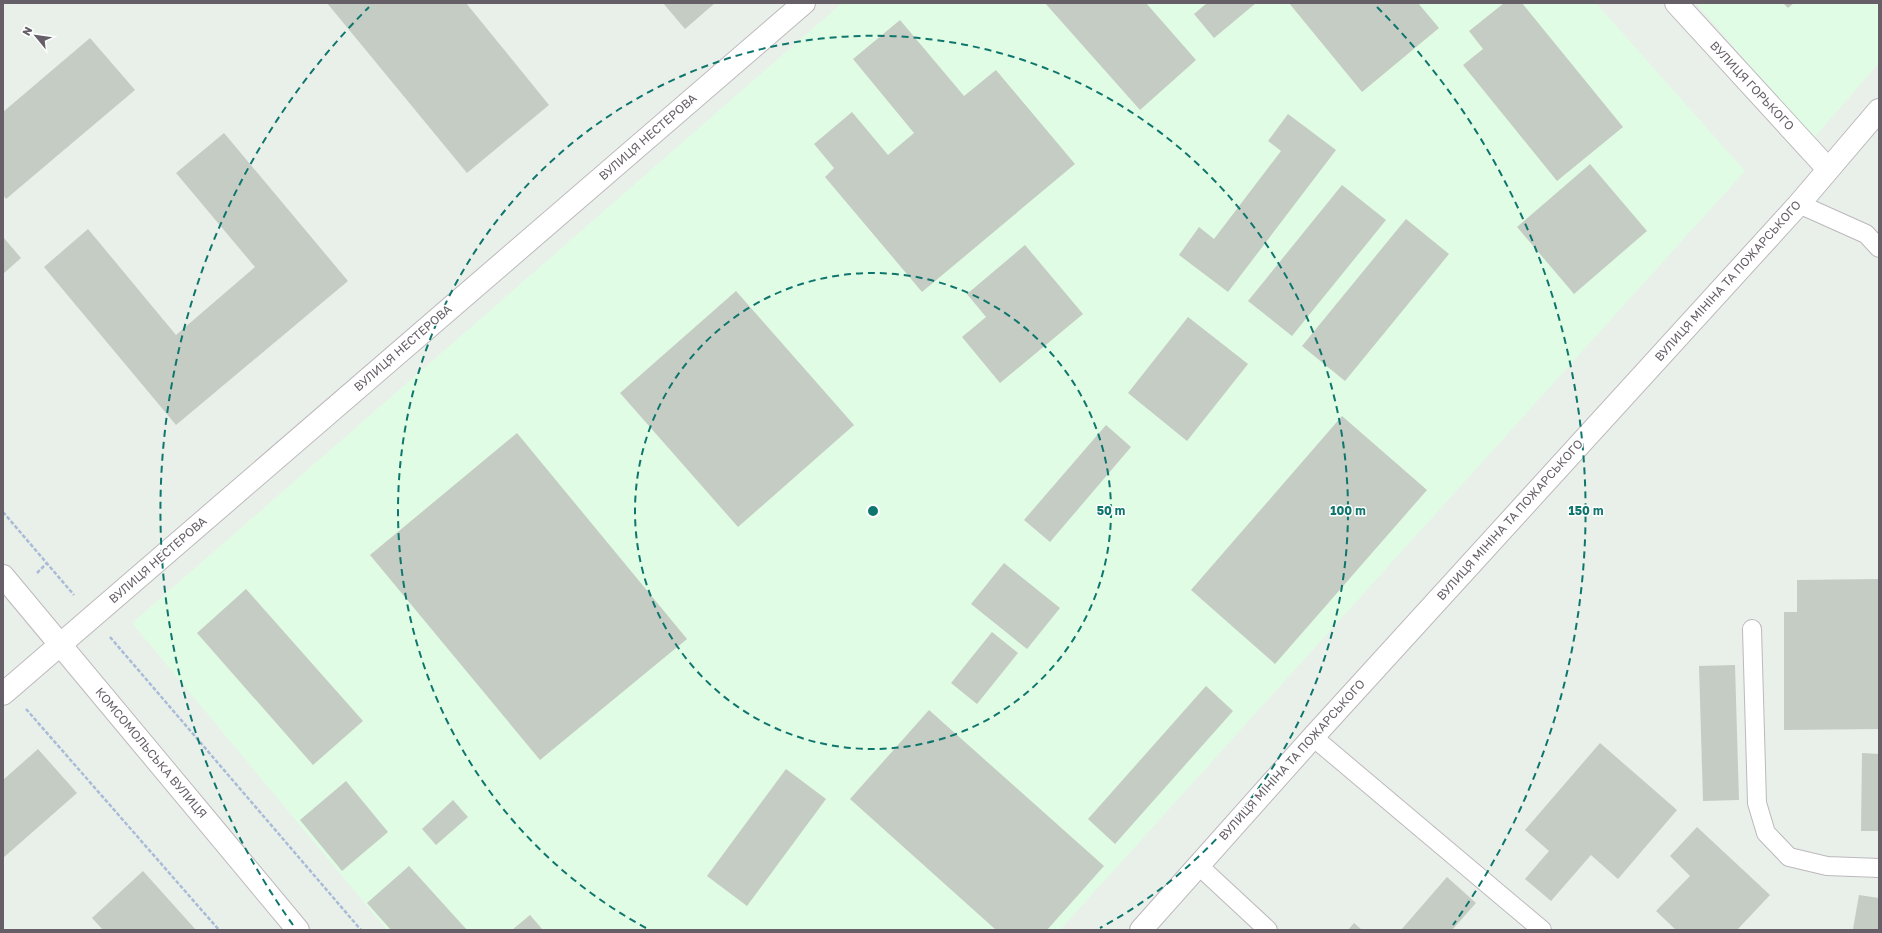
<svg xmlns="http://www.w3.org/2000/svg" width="1882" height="933" viewBox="0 0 1882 933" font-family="'Golos Text',sans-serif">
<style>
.commercial{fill:#e1fce4}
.building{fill:#c4ccc4}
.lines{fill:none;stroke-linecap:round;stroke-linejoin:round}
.service-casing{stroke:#bdb8bd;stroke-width:20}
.minor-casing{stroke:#bdb8bd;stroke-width:24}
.tertiary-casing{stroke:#bdb8bd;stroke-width:24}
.path{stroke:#aabbd7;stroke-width:2.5;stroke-dasharray:4 2;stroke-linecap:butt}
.service{stroke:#fff;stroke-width:18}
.minor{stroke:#fff;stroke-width:22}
.tertiary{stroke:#fff;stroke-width:22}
.ring{fill:none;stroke:#0f766e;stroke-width:2;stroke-dasharray:7 5}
.labels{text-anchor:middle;stroke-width:3;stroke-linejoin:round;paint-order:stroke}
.street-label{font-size:12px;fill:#665f67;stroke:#fff}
.centre{fill:#0f766e;stroke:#fff;stroke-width:2}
.ring-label{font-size:12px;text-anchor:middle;font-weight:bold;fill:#0f766e;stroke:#fff;stroke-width:3;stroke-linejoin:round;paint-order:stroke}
</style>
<rect width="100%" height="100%" fill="#e8f0e9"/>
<g class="commercial">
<path d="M842,3H1596L1745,171L1060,930H387L132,623Z"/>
<path d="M1696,3H1879V63L1813,139Z"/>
</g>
<g class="building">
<path d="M327,3H466L549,105L467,173Z"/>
<path d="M663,3H715L685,29Z"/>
<path d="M1045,3H1146L1196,60L1140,110Z"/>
<path d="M1207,3H1256L1214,38L1194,14Z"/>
<path d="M1289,3H1418L1439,28L1362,92Z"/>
<path d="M1504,3H1522L1623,127L1557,181L1463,65L1483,49L1469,31Z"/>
<path d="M1783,3H1794L1788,8Z"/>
<path d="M900,20L964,96L996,70L1075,164L922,292L825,177L834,168L814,144L852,112L888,155L914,133L853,59Z"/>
<path d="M90,38L135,90L6,199L3,195V112Z"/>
<path d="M1288,114L1336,150L1228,292L1179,255L1199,227L1214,239L1281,151L1268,141Z"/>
<path d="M224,133L348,281L176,425L44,267L88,229L176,335L255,267L176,173Z"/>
<path d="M1590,164L1647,231L1574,294L1517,227Z"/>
<path d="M1342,185L1386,220L1292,336L1248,301Z"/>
<path d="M1406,219L1449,254L1345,381L1302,346Z"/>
<path d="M3,237L21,258L3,274Z"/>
<path d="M1025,245L1083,314L1000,383L962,337L986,317L967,294Z"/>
<path d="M736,291L854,425L738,527L620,393Z"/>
<path d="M1188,317L1248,364L1187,441L1128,393Z"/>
<path d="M1342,416L1427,490L1275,664L1191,590Z"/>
<path d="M1106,425L1131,447L1050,542L1024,520Z"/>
<path d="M517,433L687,639L540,760L370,555Z"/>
<path d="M1004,563L1060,608L1027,649L971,604Z"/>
<path d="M1879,579V729L1784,730V612H1797V580Z"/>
<path d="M246,589L363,721L313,765L197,633Z"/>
<path d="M992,632L1018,653L977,704L951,683Z"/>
<path d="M1735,665L1739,800L1703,801L1699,666Z"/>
<path d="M1206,686L1233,711L1115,844L1088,819Z"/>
<path d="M929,710L1104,866L1047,930H996L850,799Z"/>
<path d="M1600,743L1677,810L1618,879L1591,855L1551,901L1525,879L1549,851L1525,830Z"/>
<path d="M38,749L77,793L3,858V780Z"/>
<path d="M1862,753L1879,754V831H1861Z"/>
<path d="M786,769L826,799L747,906L707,876Z"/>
<path d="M346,781L388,832L342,871L300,820Z"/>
<path d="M453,800L468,817L436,845L422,829Z"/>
<path d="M1697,827L1770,895L1737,930H1676L1656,911L1690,876L1670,856Z"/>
<path d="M409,866L467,930H391L367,903Z"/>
<path d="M143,871L196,930H103L92,918Z"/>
<path d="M1447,877L1476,903L1452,930H1401Z"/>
<path d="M1859,895L1879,898V930L1853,929Z"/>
<path d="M530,915L543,930H512Z"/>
<path d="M1354,923L1362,930H1348Z"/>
</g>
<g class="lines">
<defs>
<g id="service">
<path d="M1799,204L1866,234L1879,248"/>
<path d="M1752,629L1757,803L1766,833L1789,857L1827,866L1879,868"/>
<path d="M1313,737L1542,930"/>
<path d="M1198,865L1268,930"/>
</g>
<g id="minor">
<path d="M1676,3L1828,169"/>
<path d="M3,694L804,3"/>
</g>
<g id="tertiary">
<path d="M3,576L298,930"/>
<path d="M1141,930L1313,737L1799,204L1879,110"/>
</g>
</defs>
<use href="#service" class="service-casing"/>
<use href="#minor" class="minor-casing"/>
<use href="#tertiary" class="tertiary-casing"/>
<g class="path">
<path d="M3,512L74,595"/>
<path d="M37,573L47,563"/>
<path d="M110,637L361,930"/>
<path d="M26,709L219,930"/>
</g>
<use href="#service" class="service"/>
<use href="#minor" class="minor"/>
<use href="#tertiary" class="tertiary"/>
</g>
<g class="ring">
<circle cx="873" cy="511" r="238"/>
<path d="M646 928A475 475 0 1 1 1100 928"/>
<path d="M293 925A713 713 0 0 1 369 7M1377 7A713 713 0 0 1 1453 925"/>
</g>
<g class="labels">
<g class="street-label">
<text transform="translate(1752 86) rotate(47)" y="4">ВУЛИЦЯ ГОРЬКОГО</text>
<text transform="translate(648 137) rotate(-41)" y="4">ВУЛИЦЯ НЕСТЕРОВА</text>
<text transform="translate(1728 281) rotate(-48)" y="4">ВУЛИЦЯ МІНІНА ТА ПОЖАРСЬКОГО</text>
<text transform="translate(403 348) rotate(-41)" y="4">ВУЛИЦЯ НЕСТЕРОВА</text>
<text transform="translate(1510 520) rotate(-48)" y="4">ВУЛИЦЯ МІНІНА ТА ПОЖАРСЬКОГО</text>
<text transform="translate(158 560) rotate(-41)" y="4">ВУЛИЦЯ НЕСТЕРОВА</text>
<text transform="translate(151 753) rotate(50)" y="4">КОМСОМОЛЬСЬКА ВУЛИЦЯ</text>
<text transform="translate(1292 760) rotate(-48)" y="4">ВУЛИЦЯ МІНІНА ТА ПОЖАРСЬКОГО</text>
</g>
</g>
<circle cx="873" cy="511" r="6" class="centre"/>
<g class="ring-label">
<text x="1111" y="515">50 m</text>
<text x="1348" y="515">100 m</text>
<text x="1586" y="515">150 m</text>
</g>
<rect width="1882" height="933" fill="none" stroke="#665f67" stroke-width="8"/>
<g transform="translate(36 36) rotate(299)" stroke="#ffffff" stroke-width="3" paint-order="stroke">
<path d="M0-3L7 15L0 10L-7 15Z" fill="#665f67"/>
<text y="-6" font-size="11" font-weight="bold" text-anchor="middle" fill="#665f67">N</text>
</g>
</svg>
